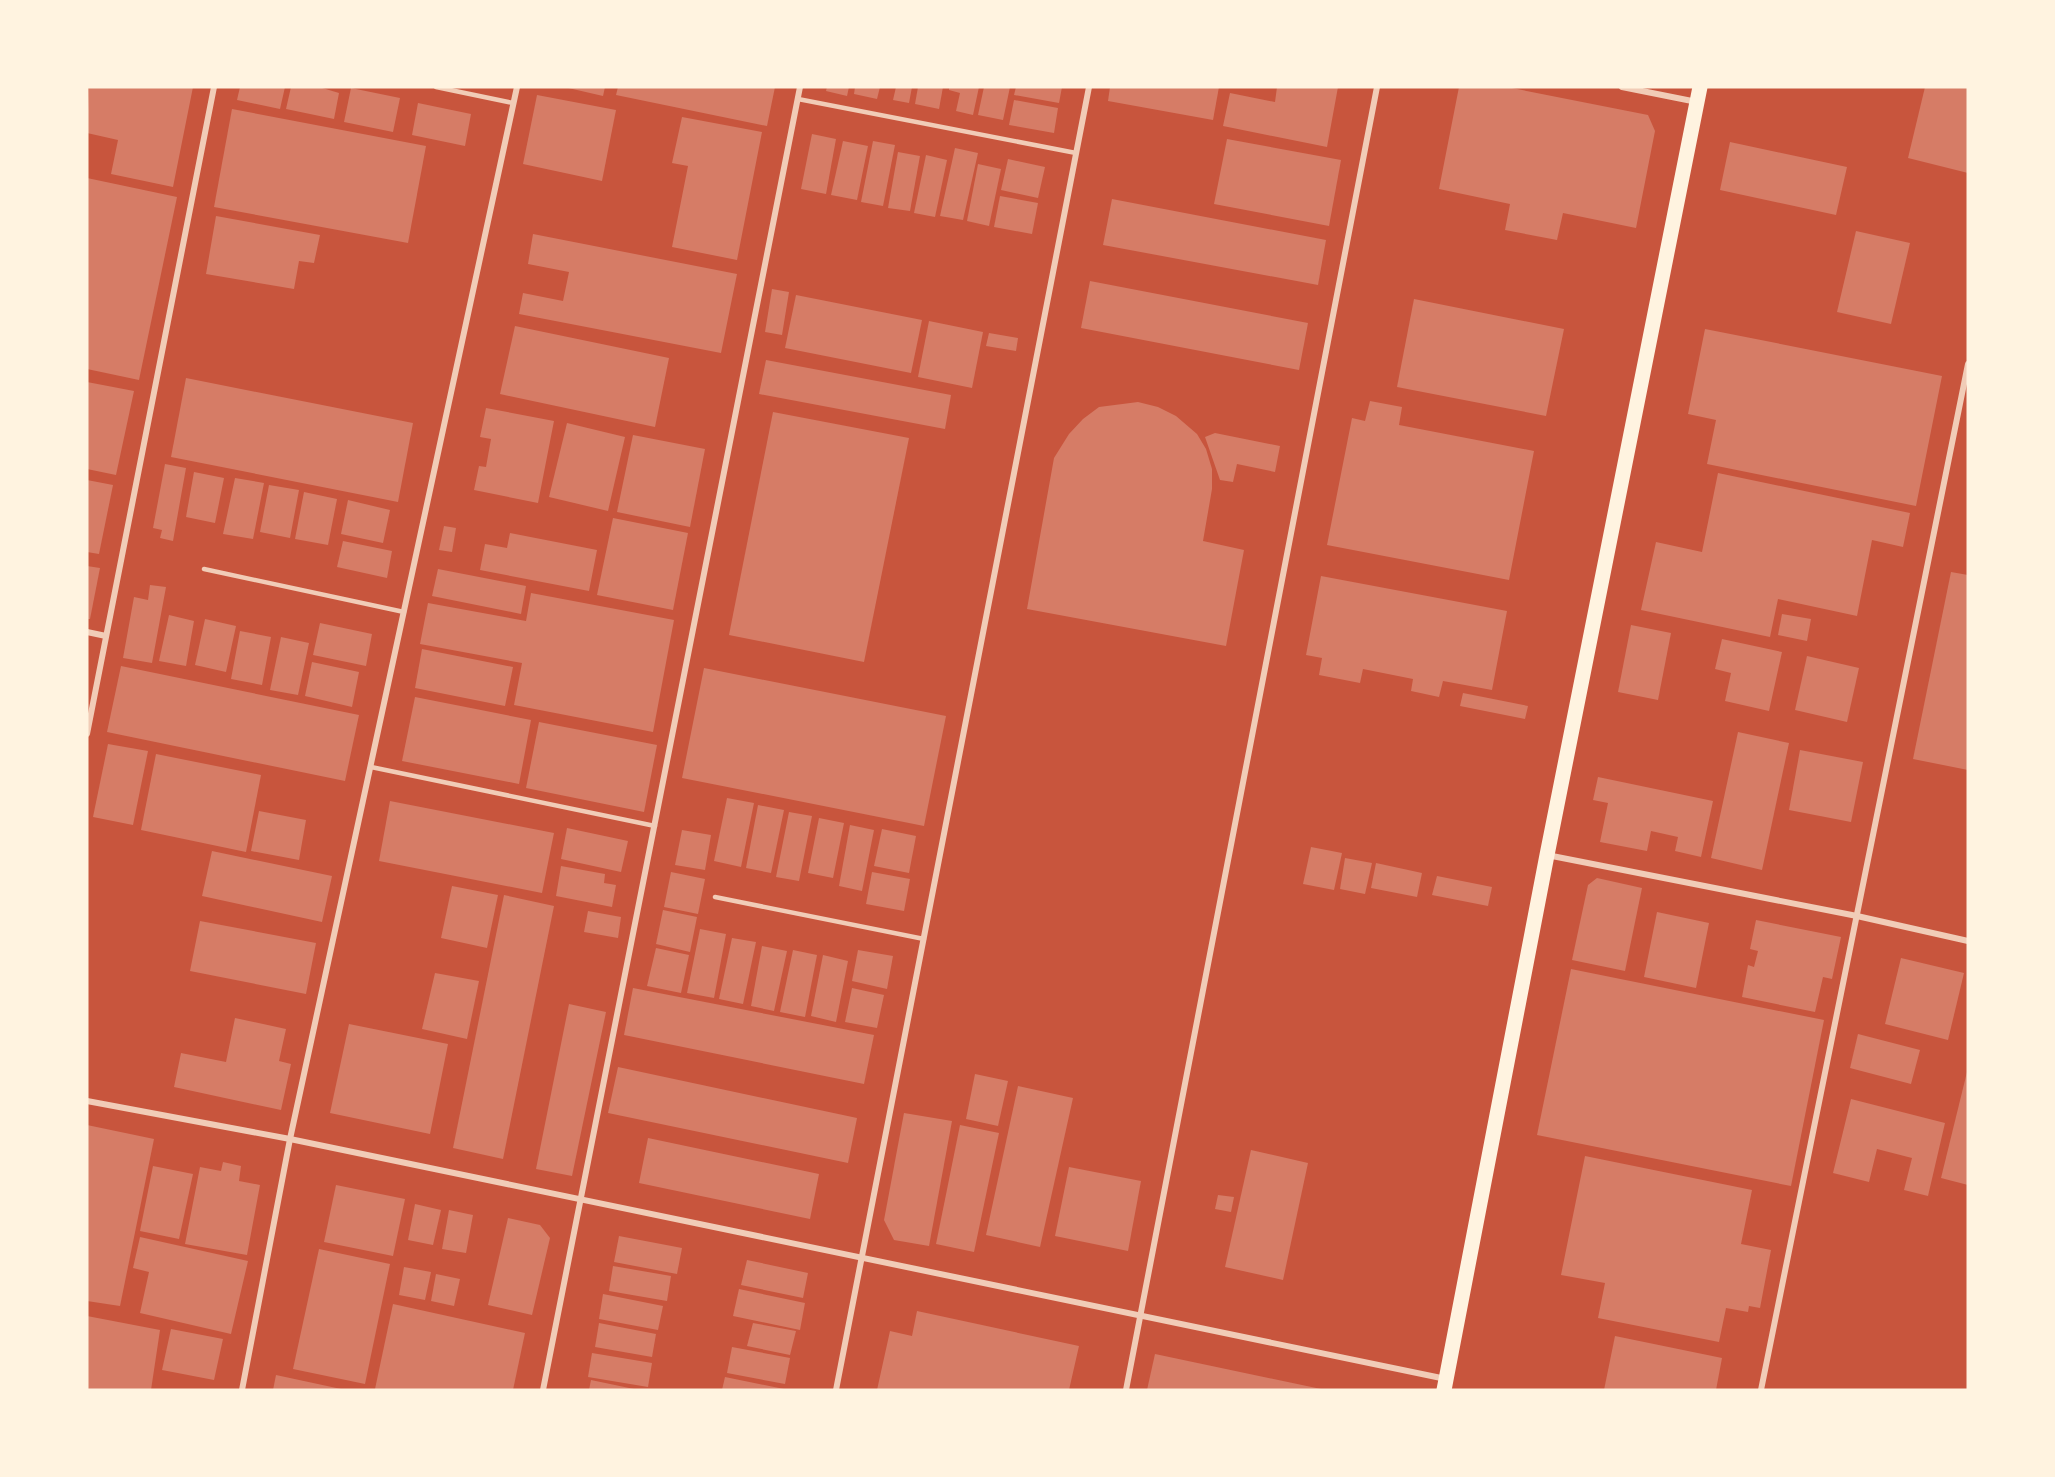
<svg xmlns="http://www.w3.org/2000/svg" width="2055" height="1477" viewBox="0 0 2055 1477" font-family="Lato,sans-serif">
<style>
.building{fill:#d67c66}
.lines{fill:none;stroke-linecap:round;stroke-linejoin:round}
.service{stroke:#f1ccb7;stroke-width:4.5}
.minor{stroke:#f1ccb7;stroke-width:6}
.primary{stroke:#fff3e0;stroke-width:15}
</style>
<rect width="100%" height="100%" fill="#c8553d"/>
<g class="building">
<path d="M89,87H193L173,187L111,174L118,140L87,133Z"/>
<path d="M240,87H285L280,109L237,100Z"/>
<path d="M291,87H319L339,93L334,119L286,109Z"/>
<path d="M564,87H605L603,96Z"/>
<path d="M618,87H775L767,126L616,95Z"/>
<path d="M827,87H849L847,96L826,91Z"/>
<path d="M855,87H880L877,99L854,94Z"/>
<path d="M896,87H912L909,103L893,100Z"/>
<path d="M918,87H943L939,109L915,104Z"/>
<path d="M949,87H979L973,115L956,111L960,93L949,90Z"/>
<path d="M984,87H1010L1003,120L978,115Z"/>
<path d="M1016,87H1062L1059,103L1014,95Z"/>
<path d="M1110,87H1219L1213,120L1108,101Z"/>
<path d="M1277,87H1338L1327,147L1223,126L1230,93L1275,102Z"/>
<path d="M1459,87H1507L1648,115L1655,131L1636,228L1563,213L1557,240L1505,230L1510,204L1439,189Z"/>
<path d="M1925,87H1968V173L1908,158Z"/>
<path d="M351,88L400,98L393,132L344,122Z"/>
<path d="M537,95L616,110L602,181L523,164Z"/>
<path d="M1014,100L1058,108L1054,133L1009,125Z"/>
<path d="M418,103L471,114L465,146L412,135Z"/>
<path d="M232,109L426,146L408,243L214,207Z"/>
<path d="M682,117L762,132L737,260L672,247L688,166L672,163Z"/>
<path d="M812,134L836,139L826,194L801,189Z"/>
<path d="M1227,139L1341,160L1329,226L1214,204Z"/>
<path d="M843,141L868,146L857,200L831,195Z"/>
<path d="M873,141L895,145L883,206L861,202Z"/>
<path d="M1730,142L1847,167L1836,215L1720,190Z"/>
<path d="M955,148L978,153L963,220L940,216Z"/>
<path d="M898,152L920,156L910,211L888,208Z"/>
<path d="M926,155L947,160L935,217L914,213Z"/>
<path d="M1008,159L1045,167L1038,198L1001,190Z"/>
<path d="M978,164L1001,169L989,226L967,221Z"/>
<path d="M87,178L177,197L139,380L87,369Z"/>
<path d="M1000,196L1038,203L1032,234L994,227Z"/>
<path d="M1112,199L1326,240L1318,285L1103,245Z"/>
<path d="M216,216L320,235L314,263L299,261L294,289L206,274Z"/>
<path d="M1856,231L1910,243L1891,324L1837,312Z"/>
<path d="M533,234L737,274L721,353L519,314L523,293L563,301L569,272L528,264Z"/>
<path d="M1090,281L1308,323L1299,370L1081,328Z"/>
<path d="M772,289L789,292L782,335L765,332Z"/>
<path d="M796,295L922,320L911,373L785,348Z"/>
<path d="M1414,299L1564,329L1546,416L1397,387Z"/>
<path d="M929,321L983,332L972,388L918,377Z"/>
<path d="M515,326L669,358L655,427L500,394Z"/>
<path d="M1705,329L1942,376L1916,506L1707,464L1716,420L1688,414Z"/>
<path d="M989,333L1018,338L1016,351L986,346Z"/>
<path d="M766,360L951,395L945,429L759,394Z"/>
<path d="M186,378L413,423L398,502L171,457Z"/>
<path d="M87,382L134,391L116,475L87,469Z"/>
<path d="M1370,401L1402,407L1399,425L1534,451L1509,580L1327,545L1352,418L1365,421Z"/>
<path d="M1138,402L1158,407L1176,416L1197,434L1206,449L1212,469V489L1203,541L1244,550L1226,646L1027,609L1054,458L1069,434L1083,419L1099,407Z"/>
<path d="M486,408L554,421L538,503L474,490L479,466L486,467L491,439L480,437Z"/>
<path d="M773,412L909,438L864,662L729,635Z"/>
<path d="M567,423L625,437L608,511L549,497Z"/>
<path d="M1215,433L1280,446L1275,472L1237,464L1233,482L1220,480L1205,437Z"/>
<path d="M633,435L705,449L690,527L617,512Z"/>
<path d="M165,464L186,468L173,541L160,538L162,530L153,528Z"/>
<path d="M194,472L224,478L215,523L186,517Z"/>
<path d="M1718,473L1910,513L1903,547L1872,540L1857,616L1778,599L1770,637L1641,610L1656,542L1702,552Z"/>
<path d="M235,478L264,483L253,539L223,534Z"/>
<path d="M87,480L113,485L99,554L87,552Z"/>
<path d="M269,485L299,490L290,538L260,532Z"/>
<path d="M304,492L337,499L328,545L295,539Z"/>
<path d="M348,500L390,510L383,543L341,534Z"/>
<path d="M613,518L688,533L673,610L597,595Z"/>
<path d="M444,526L456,528L452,552L439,550Z"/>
<path d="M510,533L597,550L589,591L480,570L485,544L507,548Z"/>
<path d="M343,541L392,551L387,578L337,567Z"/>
<path d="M87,566L100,568L90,619H87Z"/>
<path d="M438,569L526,586L521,614L432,596Z"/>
<path d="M1951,572L1968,575V770L1913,759Z"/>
<path d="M1321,576L1507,611L1492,690L1443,681L1439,697L1411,691L1413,679L1363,669L1360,683L1319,675L1322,658L1306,655Z"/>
<path d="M150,585L166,587L152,663L123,658L134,597L148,600Z"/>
<path d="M531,593L674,620L653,732L514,705L522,663L420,644L428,603L526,621Z"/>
<path d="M1782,614L1811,619L1807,641L1778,635Z"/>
<path d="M169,615L194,621L186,666L159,661Z"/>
<path d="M205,619L236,626L226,672L195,665Z"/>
<path d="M320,623L372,634L366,666L313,655Z"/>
<path d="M1631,625L1671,633L1658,700L1618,692Z"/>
<path d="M240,631L271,637L262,685L231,679Z"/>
<path d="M281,637L309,643L298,695L270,690Z"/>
<path d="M1722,639L1782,652L1769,711L1725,701L1731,673L1715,669Z"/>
<path d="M422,649L513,667L505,706L415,688Z"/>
<path d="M1807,656L1859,668L1847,722L1795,710Z"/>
<path d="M312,662L359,672L352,707L305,696Z"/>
<path d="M121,666L359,715L345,781L107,732Z"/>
<path d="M704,668L946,716L924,826L682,778Z"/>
<path d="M1463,693L1528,706L1525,719L1460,706Z"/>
<path d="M415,697L531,720L519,784L402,761Z"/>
<path d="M539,722L657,745L644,812L526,788Z"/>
<path d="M1738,732L1789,743L1762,870L1711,858Z"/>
<path d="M108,744L148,751L133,825L93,817Z"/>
<path d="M1800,750L1863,762L1851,822L1789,810Z"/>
<path d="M156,754L261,775L246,852L141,830Z"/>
<path d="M1598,777L1713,801L1701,857L1675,851L1678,837L1651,831L1647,851L1600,842L1608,803L1593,800Z"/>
<path d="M727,798L754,803L741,867L714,861Z"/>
<path d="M390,801L554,833L542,893L379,861Z"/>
<path d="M758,805L784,810L771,873L746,868Z"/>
<path d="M259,811L306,820L299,860L251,851Z"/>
<path d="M789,812L812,816L799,881L776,877Z"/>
<path d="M819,818L844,823L833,878L808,873Z"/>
<path d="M850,825L874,830L862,891L839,886Z"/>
<path d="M567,828L628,841L621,872L561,859Z"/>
<path d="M882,829L916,836L909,873L874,866Z"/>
<path d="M682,830L711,835L705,870L675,865Z"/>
<path d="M1311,847L1342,853L1334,890L1303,884Z"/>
<path d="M212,851L332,876L322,922L202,896Z"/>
<path d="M1345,858L1372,863L1365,894L1340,889Z"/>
<path d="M1376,863L1422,873L1417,897L1371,888Z"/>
<path d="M561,866L605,874L604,883L616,885L612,907L556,896Z"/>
<path d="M671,872L705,879L698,914L664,907Z"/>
<path d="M872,872L910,879L904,911L866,904Z"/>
<path d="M1437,876L1492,887L1488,906L1432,895Z"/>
<path d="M1597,878L1642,888L1625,971L1572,960L1588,885Z"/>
<path d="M452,886L498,895L487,948L441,938Z"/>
<path d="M504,895L554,906L503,1159L453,1148Z"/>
<path d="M663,910L697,917L690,952L656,944Z"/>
<path d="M588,911L621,917L618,938L584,932Z"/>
<path d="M1657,912L1709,923L1696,988L1644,977Z"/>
<path d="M1756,920L1841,937L1832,979L1823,977L1815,1012L1742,997L1748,965L1754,967L1758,951L1750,949Z"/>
<path d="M200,921L316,943L306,994L190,971Z"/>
<path d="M700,929L726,934L714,998L687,993Z"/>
<path d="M732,938L756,942L743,1004L719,999Z"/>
<path d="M762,946L787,951L774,1011L751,1006Z"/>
<path d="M656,948L689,955L681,993L647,986Z"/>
<path d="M793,950L817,955L805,1017L780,1012Z"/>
<path d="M858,950L893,956L887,989L852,981Z"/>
<path d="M823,955L848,961L836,1022L811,1016Z"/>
<path d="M1901,958L1964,973L1948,1040L1885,1024Z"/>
<path d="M1571,969L1824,1020L1791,1186L1537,1135Z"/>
<path d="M435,973L479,981L467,1039L422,1029Z"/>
<path d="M633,988L874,1035L864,1084L624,1035Z"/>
<path d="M852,988L884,995L877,1028L845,1022Z"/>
<path d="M569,1004L606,1012L572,1176L536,1169Z"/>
<path d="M235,1018L286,1029L279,1061L291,1064L281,1110L174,1087L181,1053L226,1062Z"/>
<path d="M349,1024L448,1044L430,1134L330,1113Z"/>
<path d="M1858,1034L1920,1050L1911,1084L1850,1068Z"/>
<path d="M618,1067L857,1118L848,1163L608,1113Z"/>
<path d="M1967,1072H1968V1185L1941,1178Z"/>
<path d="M975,1074L1008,1081L998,1126L966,1119Z"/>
<path d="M1018,1086L1073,1098L1040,1247L986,1235Z"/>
<path d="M1851,1099L1945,1123L1928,1196L1904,1190L1912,1158L1877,1149L1869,1182L1833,1173Z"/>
<path d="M904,1113L952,1121L929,1246L894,1240L884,1220Z"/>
<path d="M87,1125L154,1139L120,1306L87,1301Z"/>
<path d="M960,1125L999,1133L974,1252L936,1244Z"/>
<path d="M648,1138L819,1174L810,1219L639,1183Z"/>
<path d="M1251,1150L1308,1163L1283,1280L1225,1267Z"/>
<path d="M1585,1156L1752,1190L1741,1244L1771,1250L1760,1308L1749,1306L1748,1312L1726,1308L1719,1342L1598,1318L1605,1283L1561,1275Z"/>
<path d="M223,1162L241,1166L239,1181L260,1185L247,1255L185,1244L200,1167L221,1171Z"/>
<path d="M153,1166L193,1174L179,1239L140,1231Z"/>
<path d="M1069,1167L1141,1181L1128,1251L1055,1236Z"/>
<path d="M336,1185L405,1199L393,1256L324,1242Z"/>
<path d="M1218,1195L1234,1197L1231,1212L1215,1209Z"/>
<path d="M415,1204L441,1210L433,1245L408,1240Z"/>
<path d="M449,1210L473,1215L466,1253L442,1249Z"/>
<path d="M508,1218L540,1225L550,1238L532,1315L488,1305Z"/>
<path d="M619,1236L682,1248L677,1274L614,1262Z"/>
<path d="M140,1237L248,1261L231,1334L140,1313L149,1272L133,1268Z"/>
<path d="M319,1249L390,1264L365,1384L293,1369Z"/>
<path d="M747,1260L808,1273L803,1298L741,1285Z"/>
<path d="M613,1266L671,1276L667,1301L609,1291Z"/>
<path d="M404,1267L431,1272L425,1300L399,1295Z"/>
<path d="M436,1274L460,1279L454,1306L431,1301Z"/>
<path d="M739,1289L805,1303L800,1330L733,1316Z"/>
<path d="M603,1294L663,1306L658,1330L599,1319Z"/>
<path d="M393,1304L525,1333L513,1390L375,1389Z"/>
<path d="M917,1311L1079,1346L1069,1390H877L890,1331L912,1336Z"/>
<path d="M87,1316L160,1330L151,1390H87Z"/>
<path d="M599,1323L656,1334L652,1357L595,1347Z"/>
<path d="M753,1323L796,1331L790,1355L747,1346Z"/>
<path d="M171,1329L223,1339L214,1380L162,1370Z"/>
<path d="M1615,1336L1722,1358L1716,1390H1604Z"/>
<path d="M732,1347L790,1358L785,1384L727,1373Z"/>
<path d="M592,1353L652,1363L648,1387L588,1377Z"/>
<path d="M1155,1354L1321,1389V1390H1147Z"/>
<path d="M276,1375L341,1389L340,1390H273Z"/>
<path d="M725,1377L784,1389L783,1390H722Z"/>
<path d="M591,1380L634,1389V1390H589Z"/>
</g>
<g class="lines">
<g class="service">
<path d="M436,87L513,103"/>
<path d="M798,99L1076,153"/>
<path d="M204,569L404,612"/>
<path d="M371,767L655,826"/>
<path d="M715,897L924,939"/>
</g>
<g class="minor">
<path d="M1622,87L1697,102"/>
<path d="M87,632L106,636"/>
<path d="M87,734L214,87"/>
<path d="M1547,855L1857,916L1968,941"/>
<path d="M87,1101L290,1139L1446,1379"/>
<path d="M242,1390L290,1139L517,87"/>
<path d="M543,1390L800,87"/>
<path d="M836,1390L1089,87"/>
<path d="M1126,1390L1377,87"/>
<path d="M1761,1390L1968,364"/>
</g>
<path class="primary" d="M1444,1390L1547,855L1700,87"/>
</g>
<rect width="2055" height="1477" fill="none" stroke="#fff3e0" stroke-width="177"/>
</svg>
